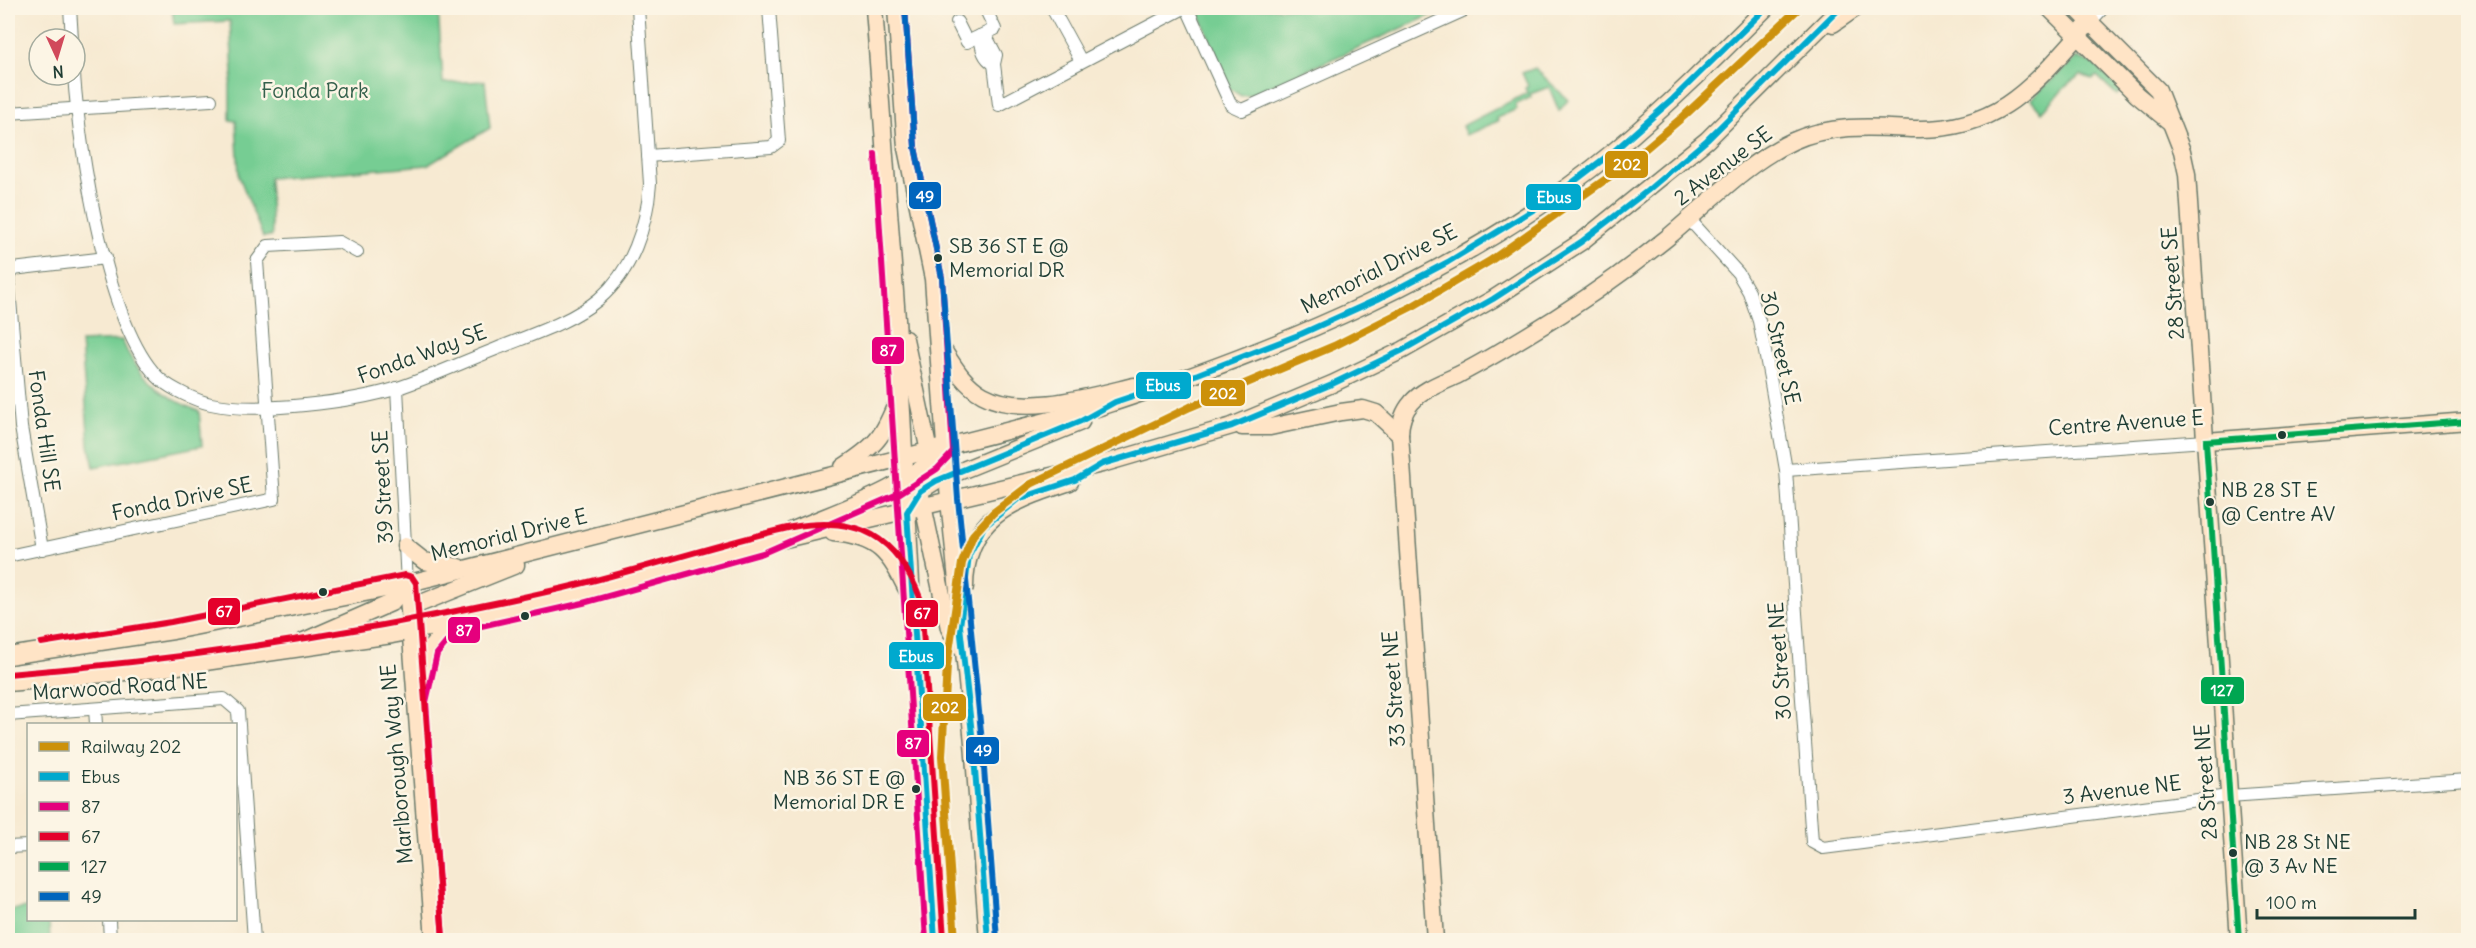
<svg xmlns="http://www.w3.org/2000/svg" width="2476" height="948" viewBox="0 0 2476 948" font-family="Delius,sans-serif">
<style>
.green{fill:#76cd93;stroke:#4a8564;stroke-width:1.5}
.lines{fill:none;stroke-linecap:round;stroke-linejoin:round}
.street-casing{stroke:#6b7a6b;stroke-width:14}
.secondary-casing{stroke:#6b7a6b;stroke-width:19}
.street{stroke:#fff;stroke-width:12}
.secondary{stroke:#ffe4c6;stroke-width:16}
.bus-1-casing{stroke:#fcf5e5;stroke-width:10}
.bus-2-casing{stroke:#fcf5e5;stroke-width:10}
.bus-3-casing{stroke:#fcf5e5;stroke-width:10}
.bus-4-casing{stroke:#fcf5e5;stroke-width:10}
.bus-5-casing{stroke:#fcf5e5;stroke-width:10}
.bus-1{stroke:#00a9ce;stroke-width:6}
.bus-2{stroke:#e5007d;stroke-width:6}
.bus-3{stroke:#e4002b;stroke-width:6}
.bus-4{stroke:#00a651;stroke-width:6}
.bus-5{stroke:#0065bd;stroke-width:6}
.rail-1-casing{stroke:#fcf5e5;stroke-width:12}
.rail-1{stroke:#cc910a;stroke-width:8}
.bus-dot{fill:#1f3d34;stroke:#fcf5e5;stroke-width:2}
.labels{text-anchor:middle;stroke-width:5;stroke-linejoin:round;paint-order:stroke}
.bus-label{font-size:20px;fill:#1f3d34;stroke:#fcf5e5;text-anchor:start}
.park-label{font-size:21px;fill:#35614c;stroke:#fcf5e5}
.street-label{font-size:21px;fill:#1f3d34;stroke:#fcf5e5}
.line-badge{stroke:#fcf5e5;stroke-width:2}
.badge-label{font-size:16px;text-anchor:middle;font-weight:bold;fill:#fff}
</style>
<rect width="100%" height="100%" fill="#fcf5e5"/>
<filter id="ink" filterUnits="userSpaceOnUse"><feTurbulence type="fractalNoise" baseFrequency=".0167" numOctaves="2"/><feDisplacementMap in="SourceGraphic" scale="12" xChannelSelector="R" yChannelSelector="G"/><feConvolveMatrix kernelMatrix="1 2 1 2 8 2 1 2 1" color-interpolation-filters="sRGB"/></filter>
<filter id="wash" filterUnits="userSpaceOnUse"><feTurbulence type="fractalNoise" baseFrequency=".008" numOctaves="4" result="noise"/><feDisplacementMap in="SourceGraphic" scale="24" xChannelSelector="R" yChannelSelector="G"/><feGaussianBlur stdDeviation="1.35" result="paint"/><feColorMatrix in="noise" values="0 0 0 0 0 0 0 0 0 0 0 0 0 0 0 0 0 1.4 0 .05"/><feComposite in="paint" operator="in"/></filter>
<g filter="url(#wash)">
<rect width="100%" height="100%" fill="#f7ead2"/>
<g class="green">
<path d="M172,8H438L443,83L485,81L490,128L428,165L269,178L272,236L263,237L239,176L236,121L230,120V85L233,73L230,21L174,24Z"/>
<path d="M1197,8H1441L1443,10L1251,95L1241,96L1230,89Z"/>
<path d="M2076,58L2093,63L2121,90L2117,95L2097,76L2092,79L2081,75L2070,82L2042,112L2031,99Z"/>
<path d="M1535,68L1568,100L1559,111L1549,87L1530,94L1531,97L1515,105L1517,109L1497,118L1498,121L1466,135L1462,126L1527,93L1525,88L1528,86L1522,73Z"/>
<path d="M122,340C135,374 165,399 199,411L202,446L94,467L89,445L81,342Z"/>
<path d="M28,908V920H49L50,940H8V910Z"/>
</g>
</g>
<g filter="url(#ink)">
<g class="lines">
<defs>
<g id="street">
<path d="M70,8L72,39"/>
<path d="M1052,8L1081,61"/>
<path d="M1187,8L1231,105L1242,110L1469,8"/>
<path d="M2091,21L2103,8"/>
<path d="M957,22L967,42L995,29L985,8"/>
<path d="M980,36C982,47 982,57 994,64"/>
<path d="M981,39L988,40L996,55L994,64L999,105L1184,8"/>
<path d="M74,75C79,147 107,332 161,380C172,389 196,401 211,404C256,414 353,402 398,388C431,377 463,362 496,349C530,335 570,323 599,299C632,271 647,226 650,184L638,8"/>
<path d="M8,113L211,100"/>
<path d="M648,156L771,147L779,141L769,8"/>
<path d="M1689,219L1738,273L1749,292L1759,321L1770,378L1786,470L1812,842L1823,848L2229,796L2468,780"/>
<path d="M397,388L407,584"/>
<path d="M1786,470L2206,441"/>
<path d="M42,549L21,427L8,277L13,269L106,258"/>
<path d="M8,556L274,499L257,261L268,246L339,242L357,252"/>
<path d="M95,709L96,724"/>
<path d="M8,715L224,699L238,711L254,940"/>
<path d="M8,847L28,846"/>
<path d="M109,920L110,940"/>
</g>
<g id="secondary">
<path d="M874,8L897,319L912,601L935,940"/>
<path d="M896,8L906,148L933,279L949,500L973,743L988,940"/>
<path d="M2049,8L2137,95L2171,123"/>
<path d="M2076,8L2158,90L2182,151L2187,174L2239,940"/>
<path d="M1833,24L1856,8"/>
<path d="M905,339L931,461"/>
<path d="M940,345C952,363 963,384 983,395C1022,417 1092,396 1134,386"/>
<path d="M1242,427H1270L1341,412L1363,409L1376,413L1400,435"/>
<path d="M2206,441L2468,421"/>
<path d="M843,467C877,445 883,437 898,399"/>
<path d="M921,496L949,628L958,645"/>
<path d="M907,512L920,491L936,481L1081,422"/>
<path d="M791,531C844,508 905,490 945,448"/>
<path d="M833,533C878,537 889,552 908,592"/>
<path d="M405,546L424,561L458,567"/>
<path d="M407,584L434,940"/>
<path d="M965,587C965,516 1014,501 1070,482"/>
<path d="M409,608L516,565"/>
<path d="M304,641L391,603L407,584"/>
<path d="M8,656L173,631L390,588L1097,408C1279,349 1464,274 1614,151C1668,106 1717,57 1766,8"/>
<path d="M8,683L157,669L392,635L450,624L581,594L760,545L1102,464L1232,426L1332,384L1403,350L1493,299L1581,242L1707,140L1840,8"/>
<path d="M419,689L429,650L450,624"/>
<path d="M1435,940L1400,435C1400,422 1403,412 1412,402C1423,389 1444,382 1458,375C1481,363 1503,350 1526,336C1575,307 1622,274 1667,238C1707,205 1745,163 1793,141C1831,124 1872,127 1913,129C2003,132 2037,80 2091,21"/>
</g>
</defs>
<use href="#street" class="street-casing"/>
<use href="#secondary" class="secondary-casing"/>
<use href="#street" class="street"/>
<use href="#secondary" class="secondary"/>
<defs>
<g id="bus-1">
<path d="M935,940L907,512L920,491L936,481L1081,421L1115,402L1198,374L1301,334L1378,299L1448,262L1551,199L1614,151L1673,99L1766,8"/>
<path d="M988,940L973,743L960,626L969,555L984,527L1018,499L1075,480L1102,464L1232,426L1332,384L1403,350L1493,299L1581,242L1647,191L1707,140L1840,8"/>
</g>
<g id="bus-2">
<path d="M875,154L926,940"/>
<path d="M443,939L426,702L437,654L455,632L583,603L763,553L900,493L937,469L953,452L942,278L915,147L905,8"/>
</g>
<g id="bus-3">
<path d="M41,643L171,622L405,575L412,577L416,583L443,939"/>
<path d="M8,674C195,659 380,630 564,588C641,570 716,544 792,527C859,515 897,536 921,600L944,939"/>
</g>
<g id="bus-4">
<path d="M2206,441L2239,940"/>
<path d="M2206,441L2468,421"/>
</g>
<path id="bus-5" d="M905,8L915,147L942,278L958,499L982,742L997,939"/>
</defs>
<use href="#bus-1" class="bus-1-casing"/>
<use href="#bus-2" class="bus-2-casing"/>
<use href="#bus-3" class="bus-3-casing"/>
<use href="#bus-4" class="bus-4-casing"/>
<use href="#bus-5" class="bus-5-casing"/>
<use href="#bus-1" class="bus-1"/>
<use href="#bus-2" class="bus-2"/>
<use href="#bus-3" class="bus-3"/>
<use href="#bus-4" class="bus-4"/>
<use href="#bus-5" class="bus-5"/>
<defs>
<path id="rail-1" d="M955,940L942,756L947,665L962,563L973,535L993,513L1031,484L1190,407L1334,346L1413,306L1490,261L1626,165L1684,116L1799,8"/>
</defs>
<use href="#rail-1" class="rail-1-casing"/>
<use href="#rail-1" class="rail-1"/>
</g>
</g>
<g class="bus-dot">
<circle cx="938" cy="258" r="5"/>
<circle cx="2282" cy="435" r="5"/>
<circle cx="2210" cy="502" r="5"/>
<circle cx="323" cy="592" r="5"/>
<circle cx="525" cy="616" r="5"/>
<circle cx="916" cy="789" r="5"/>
<circle cx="2233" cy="853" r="5"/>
</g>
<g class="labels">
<g class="bus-label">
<text x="949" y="253">SB 36 ST E @<tspan x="949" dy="24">Memorial DR</tspan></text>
<text x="2221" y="497">NB 28 ST E<tspan x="2221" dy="24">@ Centre AV</tspan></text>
<text x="905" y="785" text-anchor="end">NB 36 ST E @<tspan x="905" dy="24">Memorial DR E</tspan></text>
<text x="2244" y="849">NB 28 St NE<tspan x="2244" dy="24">@ 3 Av NE</tspan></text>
</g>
<g class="park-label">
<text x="315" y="98">Fonda Park</text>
</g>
<g class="street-label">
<text transform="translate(1723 166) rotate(-37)" y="7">2 Avenue SE</text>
<text transform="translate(1379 269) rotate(-27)" y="7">Memorial Drive SE</text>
<text transform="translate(2173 283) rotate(-94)" y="7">28 Street SE</text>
<text transform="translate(1780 348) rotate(77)" y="7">30 Street SE</text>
<text transform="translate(422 354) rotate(-20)" y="7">Fonda Way SE</text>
<text transform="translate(2126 423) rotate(-4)" y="7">Centre Avenue E</text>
<text transform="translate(44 431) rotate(82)" y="7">Fonda Hill SE</text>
<text transform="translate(383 487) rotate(-93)" y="7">39 Street SE</text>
<text transform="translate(182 499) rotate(-12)" y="7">Fonda Drive SE</text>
<text transform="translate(509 535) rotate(-14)" y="7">Memorial Drive E</text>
<text transform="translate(1780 661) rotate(-94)" y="7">30 Street NE</text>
<text transform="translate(120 687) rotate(-4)" y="7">Marwood Road NE</text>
<text transform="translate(1394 689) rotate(-94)" y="7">33 Street NE</text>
<text transform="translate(397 764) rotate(-95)" y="7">Marlborough Way NE</text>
<text transform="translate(2206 782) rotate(-94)" y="7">28 Street NE</text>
<text transform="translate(2122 790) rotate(-7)" y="7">3 Avenue NE</text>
</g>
</g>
<g class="line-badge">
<rect x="1604" y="150" width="45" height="29" rx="6" fill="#cc910a"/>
<rect x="908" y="181" width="34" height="29" rx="6" fill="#0065bd"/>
<rect x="1525" y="183" width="57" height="28" rx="6" fill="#00a9ce"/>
<rect x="871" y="336" width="34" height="29" rx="6" fill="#e5007d"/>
<rect x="1135" y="371" width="57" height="29" rx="6" fill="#00a9ce"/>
<rect x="1200" y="379" width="46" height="28" rx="6" fill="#cc910a"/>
<rect x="207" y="597" width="34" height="29" rx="6" fill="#e4002b"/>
<rect x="905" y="599" width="34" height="29" rx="6" fill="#e4002b"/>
<rect x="447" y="616" width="34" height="28" rx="6" fill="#e5007d"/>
<rect x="888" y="641" width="57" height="29" rx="6" fill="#00a9ce"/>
<rect x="2200" y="676" width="45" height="29" rx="6" fill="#00a651"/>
<rect x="922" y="693" width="45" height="29" rx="6" fill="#cc910a"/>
<rect x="896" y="729" width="34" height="29" rx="6" fill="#e5007d"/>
<rect x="965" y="736" width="35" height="29" rx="6" fill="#0065bd"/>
</g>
<g class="badge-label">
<text x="1627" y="170">202</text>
<text x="925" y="202">49</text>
<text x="1554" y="203">Ebus</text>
<text x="888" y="356">87</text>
<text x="1163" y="391">Ebus</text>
<text x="1223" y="399">202</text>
<text x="224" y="617">67</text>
<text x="922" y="619">67</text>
<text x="464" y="636">87</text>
<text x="916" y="662">Ebus</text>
<text x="2222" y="696">127</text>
<text x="945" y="713">202</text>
<text x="913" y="749">87</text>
<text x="983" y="756">49</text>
</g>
<rect width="2476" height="948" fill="none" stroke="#fcf5e5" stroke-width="30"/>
<rect x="27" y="723" width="210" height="198" fill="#fcf5e5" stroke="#a4ab9e" stroke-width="1.5"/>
<rect x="39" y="742" width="30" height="9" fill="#cc910a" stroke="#a4ab9e" stroke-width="1.5"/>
<text x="81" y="753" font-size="18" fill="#1f3d34">Railway 202</text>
<rect x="39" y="772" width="30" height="9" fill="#00a9ce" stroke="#a4ab9e" stroke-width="1.5"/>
<text x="81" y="783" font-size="18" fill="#1f3d34">Ebus</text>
<rect x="39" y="802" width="30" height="9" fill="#e5007d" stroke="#a4ab9e" stroke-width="1.5"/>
<text x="81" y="813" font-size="18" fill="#1f3d34">87</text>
<rect x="39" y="832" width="30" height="9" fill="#e4002b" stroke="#a4ab9e" stroke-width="1.5"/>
<text x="81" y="843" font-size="18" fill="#1f3d34">67</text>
<rect x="39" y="862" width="30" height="9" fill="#00a651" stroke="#a4ab9e" stroke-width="1.5"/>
<text x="81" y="873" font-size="18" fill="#1f3d34">127</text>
<rect x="39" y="892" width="30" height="9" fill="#0065bd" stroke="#a4ab9e" stroke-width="1.5"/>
<text x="81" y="903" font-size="18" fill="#1f3d34">49</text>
<g transform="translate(57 57) rotate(176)"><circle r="28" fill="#fcf5e5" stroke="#a4ab9e" stroke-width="1.5"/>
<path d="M0-4.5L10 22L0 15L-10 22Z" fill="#d1495b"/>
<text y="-9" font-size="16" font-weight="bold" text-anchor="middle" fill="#1f3d34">N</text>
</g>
<path d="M2257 909v9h158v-9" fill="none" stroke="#1f3d34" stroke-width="3"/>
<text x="2266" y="909" font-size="18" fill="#1f3d34" stroke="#fcf5e5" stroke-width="4.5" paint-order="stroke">100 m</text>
</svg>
